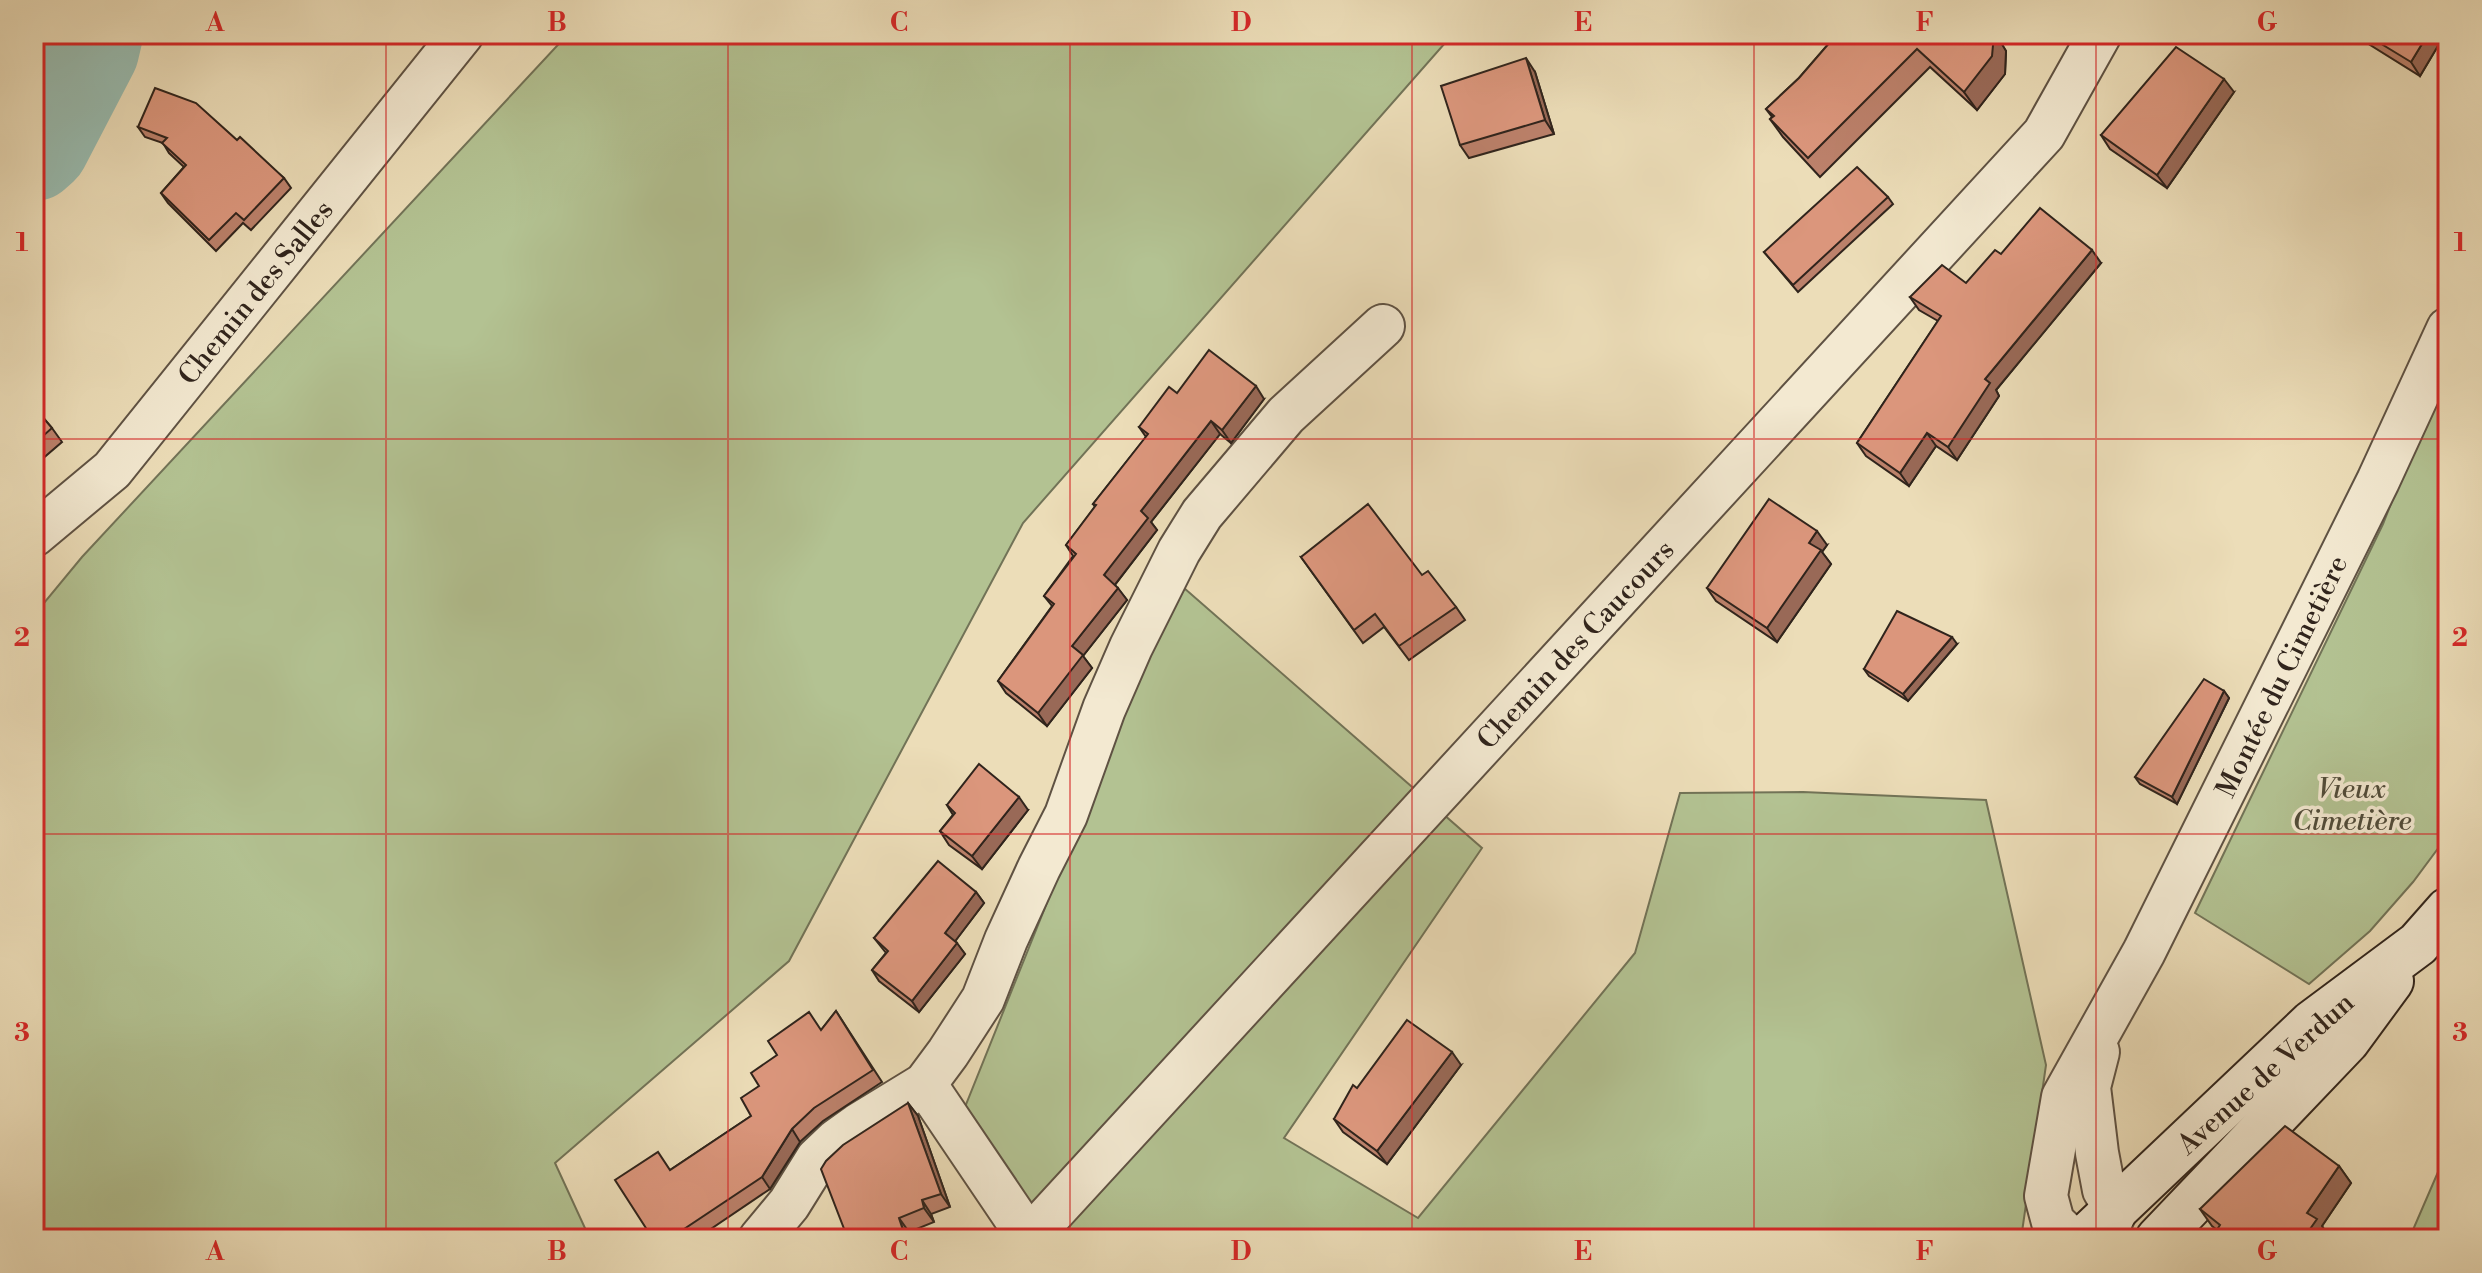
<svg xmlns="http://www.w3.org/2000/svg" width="2482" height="1273" viewBox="0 0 2482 1273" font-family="'Libre Bodoni',serif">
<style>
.green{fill:#b3c292;stroke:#727357;stroke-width:2}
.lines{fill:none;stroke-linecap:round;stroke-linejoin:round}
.river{stroke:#99bcb0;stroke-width:92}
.street-casing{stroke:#5f5243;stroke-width:46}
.secondary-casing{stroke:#30241c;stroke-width:48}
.street{stroke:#f3e9d1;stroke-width:42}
.secondary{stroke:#f3e9d1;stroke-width:44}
.wall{fill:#bc816b;stroke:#30241c;stroke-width:2}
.shaded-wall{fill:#996957;stroke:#30241c;stroke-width:2}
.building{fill:#db967c;stroke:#30241c;stroke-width:2}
.grid{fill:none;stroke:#d62828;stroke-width:2;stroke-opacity:0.55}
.labels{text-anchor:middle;stroke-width:7;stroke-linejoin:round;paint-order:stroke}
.street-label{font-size:28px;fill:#30241c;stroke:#f3e9d1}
.park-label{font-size:28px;font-style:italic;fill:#514c3a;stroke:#f3e9d1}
.neatline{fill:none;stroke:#d62828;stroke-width:3}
.grid-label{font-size:26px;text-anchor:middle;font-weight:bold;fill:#d62828}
</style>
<rect width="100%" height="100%" fill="#ecddb8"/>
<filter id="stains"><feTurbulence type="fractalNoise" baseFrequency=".0025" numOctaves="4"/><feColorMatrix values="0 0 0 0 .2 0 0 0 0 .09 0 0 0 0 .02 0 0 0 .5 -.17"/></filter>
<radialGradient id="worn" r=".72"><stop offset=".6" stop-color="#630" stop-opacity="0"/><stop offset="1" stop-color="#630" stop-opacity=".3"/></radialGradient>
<g class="green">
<path d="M568,34H1453L1023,523L789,961L555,1163L590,1239H34V615L82,557Z"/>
<path d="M2448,358V835L2413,882L2370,931L2309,984L2195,913L2383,524Z"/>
<path d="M1176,581L1482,848L1284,1138L1418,1218L1635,953L1680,793L1803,792L1986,800L2046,1065L2021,1239H1008L953,1137Z"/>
<path d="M2448,1149V1239H2409Z"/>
</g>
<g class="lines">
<path class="river" d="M34,155L43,147L93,51L97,34"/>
<defs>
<g id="street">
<path d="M34,535L112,470L462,34"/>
<path d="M2098,1052L2089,1087L2097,1153L2104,1190L2116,1210L2103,1239"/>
<path d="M925,1084L1029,1238"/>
<path d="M760,1239L789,1204L817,1159L837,1140L858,1125L925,1084L948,1053L983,999L1006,940L1039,868L1066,815L1104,709L1131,647L1179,551L1202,514L1286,415L1383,326"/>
<path d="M1028,1239L2044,134L2100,34"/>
<path d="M2071,1239L2053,1222L2046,1196L2063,1097L2144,952L2378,481L2448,329"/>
</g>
<g id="secondary">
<path d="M2084,1239L2312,1023L2418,944L2448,910"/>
<path d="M2158,1239L2347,1041L2391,981"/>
</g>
</defs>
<use href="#street" class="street-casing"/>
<use href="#secondary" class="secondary-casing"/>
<use href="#street" class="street"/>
<use href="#secondary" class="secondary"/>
</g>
<g class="wall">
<path d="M1837,34L1995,35L2006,51L2005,74L1977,110L1930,67L1820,177L1783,137L1770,119L1772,117L1766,109L1799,78Z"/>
<path d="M2361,34H2445L2420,76L2367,43Z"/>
<path d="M1535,72L1554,134L1469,158L1460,145Z"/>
<path d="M2234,92L2167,188L2110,149L2101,135Z"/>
<path d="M138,127L237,140L284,178L291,188L251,230L243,223L216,251L168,203L161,193L184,167L169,153L163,143L145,137Z"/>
<path d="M1888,197L1893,204L1798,292L1764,252Z"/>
<path d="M2001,254L2101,263L1996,390L1999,396L1957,460L1936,446L1909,486L1866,456L1857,443L1938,321L1919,310L1910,297L1966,283Z"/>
<path d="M1264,399L1231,443L1220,434L1151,522L1157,530L1115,585L1127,600L1083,656L1092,668L1047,726L1006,693L998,681L1052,606L1044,596L1073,556L1066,545L1095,507L1093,504L1146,437L1139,427Z"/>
<path d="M34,407L52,428L62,442L34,466Z"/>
<path d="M1827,545L1822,552L1831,564L1777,642L1716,601L1707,588Z"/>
<path d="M1301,557L1422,575L1456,607L1465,620L1409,660L1384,627L1363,643Z"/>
<path d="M1957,644L1908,701L1869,676L1864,669Z"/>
<path d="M2224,691L2229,698L2177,804L2140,784L2135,777Z"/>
<path d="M947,805L1028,810L982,869L949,845L940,831L953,815Z"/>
<path d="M976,892L984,903L955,941L965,954L919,1012L879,981L872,970L886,953L874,938Z"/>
<path d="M836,1011L882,1082L823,1121L800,1142L770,1189L696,1239H653L670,1170L751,1116L759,1086L821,1030Z"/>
<path d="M1461,1065L1387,1164L1343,1132L1334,1119Z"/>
<path d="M908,1103L918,1116L950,1207L931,1214L934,1222L909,1232L911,1239H848Z"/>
<path d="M2339,1166L2351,1183L2322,1226L2329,1237L2328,1239H2211L2217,1230L2212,1226L2200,1209Z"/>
</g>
<g class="shaded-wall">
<path d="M1989,34H1996L2006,51L2005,74L1977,110L1964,92Z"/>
<path d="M2428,34H2445L2420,76L2411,62Z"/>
<path d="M1526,58L1535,72L1554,134L1545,120Z"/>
<path d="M2224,79L2234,92L2167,188L2157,175Z"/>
<path d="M2092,250L2101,263L1996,390L1999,396L1957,460L1948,447L1985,379Z"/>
<path d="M1256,386L1264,399L1231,443L1222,430Z"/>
<path d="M1211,421L1220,434L1151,522L1157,530L1113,587L1104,575L1141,511Z"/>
<path d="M1927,433L1936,446L1909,486L1900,473Z"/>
<path d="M1817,531L1827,545L1822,552L1831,564L1777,642L1767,628L1809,543Z"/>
<path d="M1118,588L1127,600L1083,656L1092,668L1047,726L1038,713L1072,646Z"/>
<path d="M1952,637L1957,644L1908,701L1903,694Z"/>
<path d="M2224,691L2229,698L2177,804L2172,797Z"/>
<path d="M1019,797L1028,810L982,869L972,856Z"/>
<path d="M976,892L984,903L953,944L945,933Z"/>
<path d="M957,943L965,954L919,1012L912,1001Z"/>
<path d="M1452,1052L1461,1065L1387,1164L1377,1151Z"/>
<path d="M908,1103L918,1116L950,1207L941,1194Z"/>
<path d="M792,1129L800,1142L770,1189L762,1177Z"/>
<path d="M2339,1166L2351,1183L2322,1226L2329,1237L2328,1239H2303L2307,1213Z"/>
<path d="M922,1200L931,1214L934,1222L924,1208Z"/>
<path d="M899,1218L909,1232L911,1239H906Z"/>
</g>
<g class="building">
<path d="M1837,34H1994L1992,56L1964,92L1917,49L1808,158L1770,119L1774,116L1766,109L1799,78Z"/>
<path d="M2365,34H2428L2411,62Z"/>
<path d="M2176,47L2224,79L2157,175L2101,135Z"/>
<path d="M1526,58L1545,120L1460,145L1441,86Z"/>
<path d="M155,88L196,103L237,140L240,137L284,178L244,220L236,213L209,240L161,193L186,165L162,143L167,138L138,127Z"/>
<path d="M1857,167L1888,197L1793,285L1764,252Z"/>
<path d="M2040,208L2092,250L1985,379L1990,383L1948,447L1927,433L1900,473L1857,443L1941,316L1910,297L1942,265L1966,283L1995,250L2001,254Z"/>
<path d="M1209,350L1256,386L1222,430L1211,421L1141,511L1148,518L1104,575L1118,588L1072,646L1083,655L1038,713L998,681L1054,604L1044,596L1076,554L1066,545L1096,505L1093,504L1148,434L1139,427L1169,387L1177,393Z"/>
<path d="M34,407L52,428L34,444Z"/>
<path d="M1769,499L1817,531L1809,543L1821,550L1767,628L1707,588Z"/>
<path d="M1368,504L1422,575L1428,571L1456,607L1399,646L1375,614L1354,630L1301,557Z"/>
<path d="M1897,611L1952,637L1903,694L1864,669Z"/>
<path d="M2204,679L2224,691L2172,797L2135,777Z"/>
<path d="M979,764L1019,797L972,856L940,831L955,813L947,805Z"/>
<path d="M938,861L976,892L945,933L957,943L912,1001L872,970L888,951L874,938Z"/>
<path d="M836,1011L873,1070L814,1108L792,1129L762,1177L669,1239H653L615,1180L658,1152L670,1170L751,1116L741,1098L759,1086L751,1073L777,1055L768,1041L809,1012L821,1030Z"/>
<path d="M1407,1020L1452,1052L1377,1151L1334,1119L1353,1085L1357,1088Z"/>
<path d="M908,1103L941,1194L922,1200L924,1208L899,1218L906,1239H848L821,1169L826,1161L843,1145Z"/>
<path d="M2285,1126L2339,1166L2307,1213L2317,1219L2303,1239H2211L2220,1225L2200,1209Z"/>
</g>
<path class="grid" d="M386,34V1239M728,34V1239M1070,34V1239M1412,34V1239M1754,34V1239M2096,34V1239M34,439H2448M34,834H2448"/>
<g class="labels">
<g class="street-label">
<text transform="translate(255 292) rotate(-51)" y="10">Chemin des Salles</text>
<text transform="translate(1575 644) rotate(-47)" y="10">Chemin des Caucours</text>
<text transform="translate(2281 676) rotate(-64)" y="10">Montée du Cimetière</text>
<text transform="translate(2265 1073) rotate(-42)" y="10">Avenue de Verdun</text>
</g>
<g class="park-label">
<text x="2352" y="798">Vieux<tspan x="2352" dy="32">Cimetière</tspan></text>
</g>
</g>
<rect width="2482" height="1273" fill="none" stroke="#ecddb8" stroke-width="88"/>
<rect x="44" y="44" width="2394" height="1185" class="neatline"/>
<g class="grid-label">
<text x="215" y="31">A</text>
<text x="557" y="31">B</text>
<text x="899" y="31">C</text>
<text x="1241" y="31">D</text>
<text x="1583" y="31">E</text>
<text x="1925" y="31">F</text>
<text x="2267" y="31">G</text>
<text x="22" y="251">1</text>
<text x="2460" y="251">1</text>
<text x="22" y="646">2</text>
<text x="2460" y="646">2</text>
<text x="22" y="1041">3</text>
<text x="2460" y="1041">3</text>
<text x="215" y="1260">A</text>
<text x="557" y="1260">B</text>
<text x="899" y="1260">C</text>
<text x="1241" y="1260">D</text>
<text x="1583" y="1260">E</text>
<text x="1925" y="1260">F</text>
<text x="2267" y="1260">G</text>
</g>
<rect width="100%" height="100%" filter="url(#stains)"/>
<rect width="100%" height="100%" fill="url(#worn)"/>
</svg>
